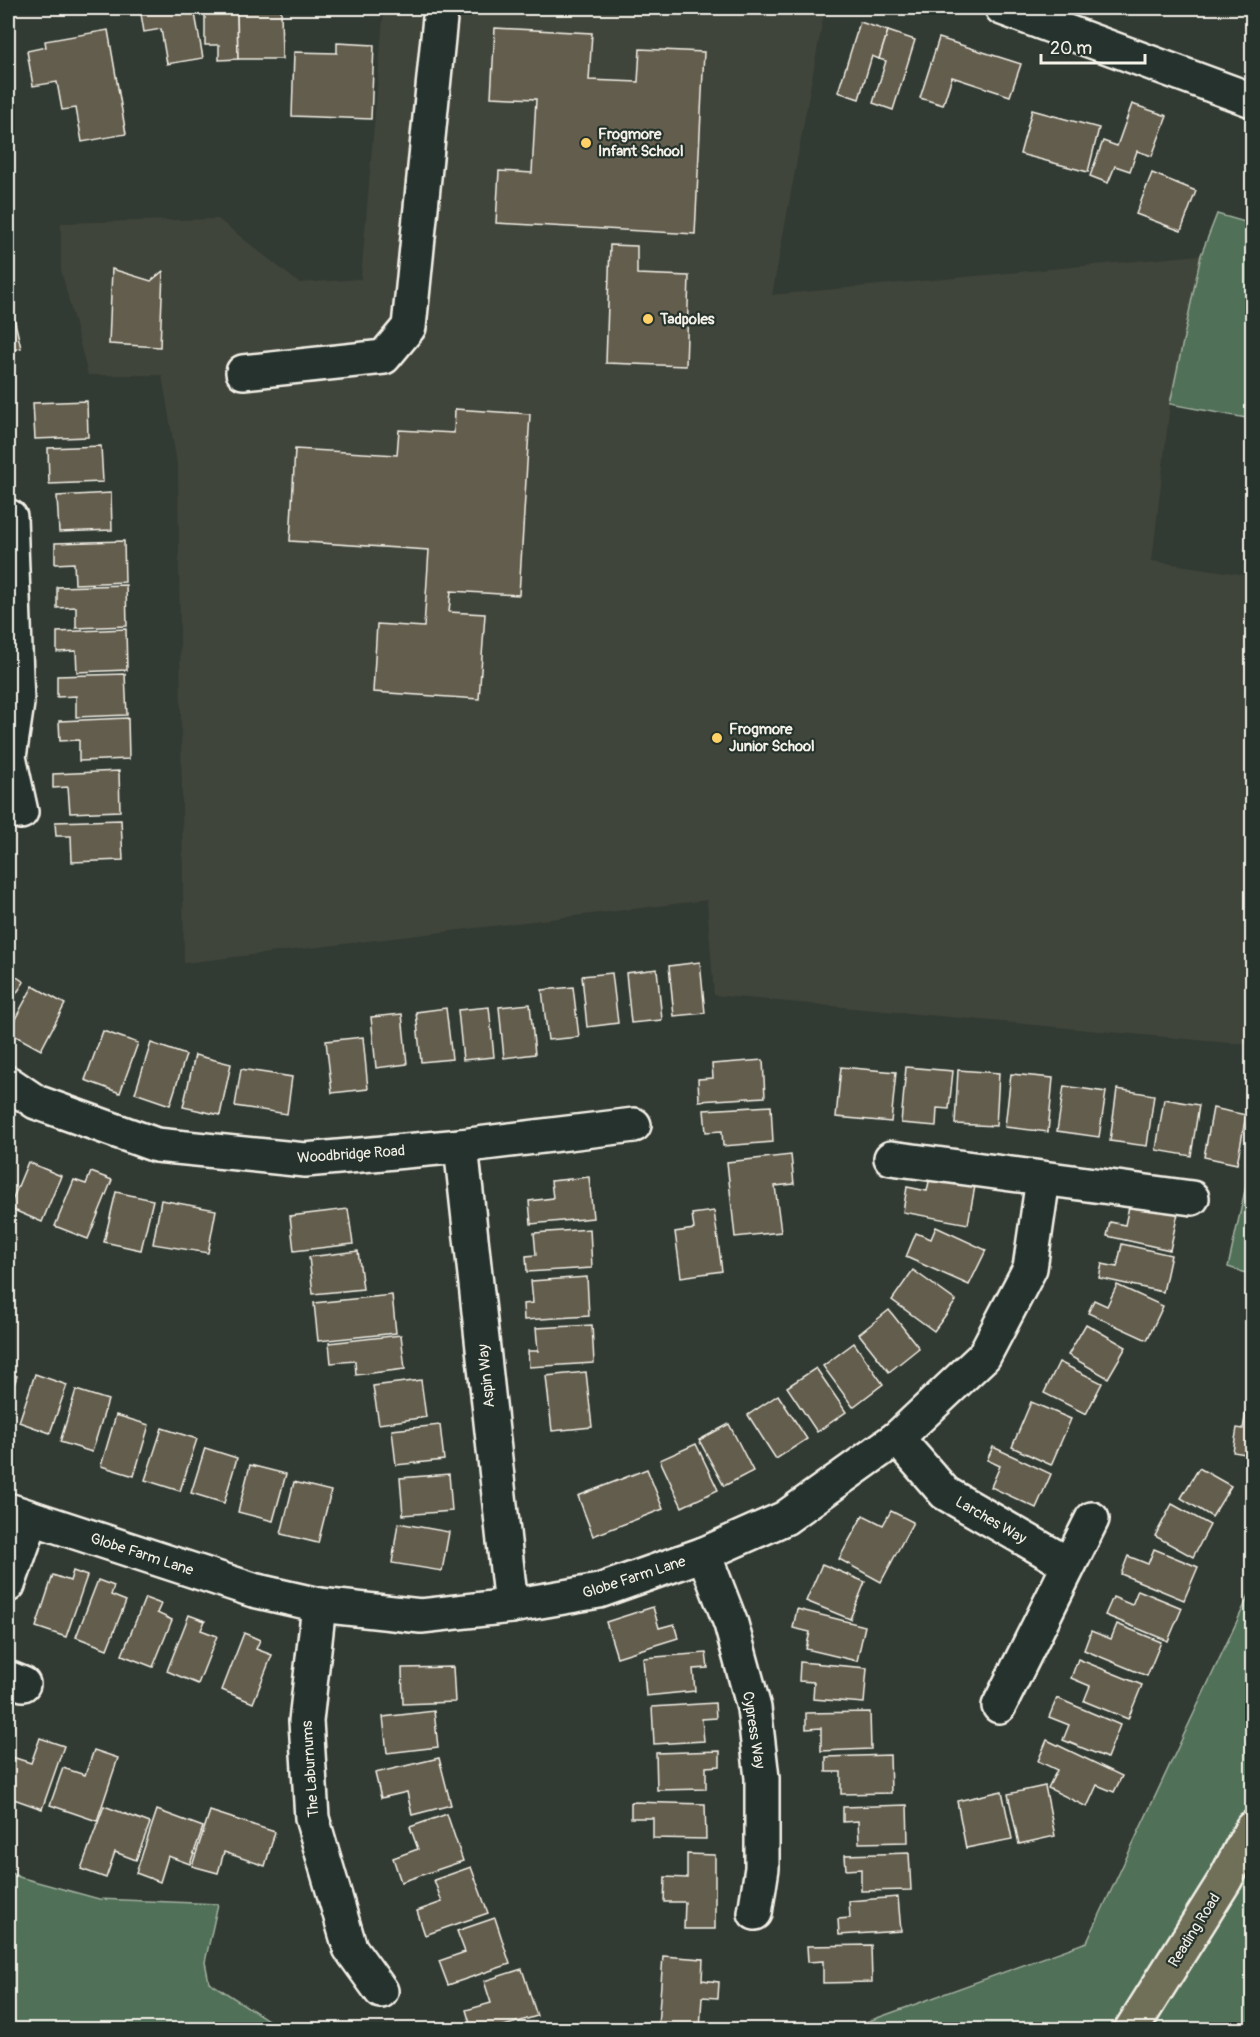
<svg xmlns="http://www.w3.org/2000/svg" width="1260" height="2037" viewBox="0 0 1260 2037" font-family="Pangolin,sans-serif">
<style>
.built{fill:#41453b}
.green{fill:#517059;stroke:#a2b0a0;stroke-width:1.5}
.building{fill:#645d4d;stroke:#f4f1e8;stroke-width:1.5}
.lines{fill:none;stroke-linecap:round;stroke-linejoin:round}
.minor-casing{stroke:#f4f1e8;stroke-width:38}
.major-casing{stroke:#f4f1e8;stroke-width:38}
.minor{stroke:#26332d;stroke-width:33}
.major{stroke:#706f59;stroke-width:33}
.poi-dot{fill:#ffd166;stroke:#26332d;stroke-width:2}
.labels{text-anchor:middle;stroke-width:4.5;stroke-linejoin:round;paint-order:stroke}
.poi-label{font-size:15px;font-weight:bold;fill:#f4f1e8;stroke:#26332d;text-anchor:start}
.street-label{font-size:15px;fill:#f4f1e8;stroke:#26332d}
</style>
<rect width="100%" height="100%" fill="#323b33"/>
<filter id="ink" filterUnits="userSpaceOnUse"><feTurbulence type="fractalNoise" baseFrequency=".0167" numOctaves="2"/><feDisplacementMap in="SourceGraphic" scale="12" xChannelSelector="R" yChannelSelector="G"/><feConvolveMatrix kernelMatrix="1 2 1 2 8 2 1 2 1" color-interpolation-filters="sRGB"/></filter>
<g filter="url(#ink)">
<path class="built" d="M384,8H825L772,295L1201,255L1170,404L1152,561L1252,576V1045L714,995L707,900L184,963L178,469L162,375H88L61,270V223L218,219L299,283L361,279Z"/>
<g class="green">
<path d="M1217,214L1252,224V419L1170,404L1201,255Z"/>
<path d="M1252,1159V1275L1228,1267Z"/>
<path d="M1252,1589V2029L844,2030L1087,1942Z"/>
<path d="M8,1871L19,1877L99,1899L218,1904L205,1962L209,1982L282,2029H8Z"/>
</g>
<g class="building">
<path d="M140,8H194L203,58L167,64L161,29L144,32Z"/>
<path d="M205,8H237L238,59L219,60V45H205Z"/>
<path d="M237,8H281L282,59H238Z"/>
<path d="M860,22L888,31L879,59L872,56L859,99L838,92Z"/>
<path d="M495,28L592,33L589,80L638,82L640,49L704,52L695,234L496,223L499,171L532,173L536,99L491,97Z"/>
<path d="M108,30L126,134L82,142L76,108L62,110L57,82L33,86L27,51L46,47L45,41Z"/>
<path d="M888,31L915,40L893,110L873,103L886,61L879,59Z"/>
<path d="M939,38L1021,64L1010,96L952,77L943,105L920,98Z"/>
<path d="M337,43L374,45L371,119L292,116L294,52L337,53Z"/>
<path d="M1132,104L1167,116L1152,156L1137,151L1130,171L1115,166L1108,183L1090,176L1103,141L1117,146Z"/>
<path d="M1032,110L1099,128L1088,172L1020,154Z"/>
<path d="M1152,173L1196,191L1181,231L1136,214Z"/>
<path d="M610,245L637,246V274L689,276L686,366L606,363Z"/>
<path d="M112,269L151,281L163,271L160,347L109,344Z"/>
<path d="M11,305L21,348L8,351V306Z"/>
<path d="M87,401L88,437L35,439L33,403Z"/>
<path d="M455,409L530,414L519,595L451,591L449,612L485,614L479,699L373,692L377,624L424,627L429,550L290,541L295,449L397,455L399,430L454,433Z"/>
<path d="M101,446L103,482L49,484L48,448Z"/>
<path d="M111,493L112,530L59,532L57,496Z"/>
<path d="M124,541L125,582L75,584L74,563L55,564V543Z"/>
<path d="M126,585L127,626L76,628V607L57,608V587Z"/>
<path d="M126,629L127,670L77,672L76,651L57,652V632Z"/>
<path d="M125,674L127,715L76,717V696L57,697V676Z"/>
<path d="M128,718L129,759L79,761V740L60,741L59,721Z"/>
<path d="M119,771L120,811L70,813L68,787L53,788V774Z"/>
<path d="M121,820L123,860L72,862L71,836H56L55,822Z"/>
<path d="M700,962L705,1013L674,1016L669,966Z"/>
<path d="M657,969L662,1020L631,1023L626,973Z"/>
<path d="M8,971L24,982L8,1006Z"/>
<path d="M612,973L618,1023L587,1027L582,976Z"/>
<path d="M33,986L65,1004L41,1050L8,1032Z"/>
<path d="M573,987L579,1037L548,1040L542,990Z"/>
<path d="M530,1004L535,1054L504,1058L499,1007Z"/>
<path d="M489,1007L494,1057L463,1060L458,1010Z"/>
<path d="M446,1008L452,1059L421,1062L416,1012Z"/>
<path d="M402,1014L407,1064L376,1068L371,1017Z"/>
<path d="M103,1031L138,1043L120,1093L85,1080Z"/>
<path d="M363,1037L368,1089L332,1093L326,1041Z"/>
<path d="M151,1043L186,1055L170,1105L135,1093Z"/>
<path d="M195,1055L231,1064L220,1115L183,1107Z"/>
<path d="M763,1060L765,1097L699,1101L698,1079L713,1078L712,1064Z"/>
<path d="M841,1067L896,1072L891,1122L836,1117Z"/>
<path d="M906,1067L953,1071L949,1109L937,1108L936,1126L901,1123Z"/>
<path d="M241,1069L292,1077L287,1114L235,1106Z"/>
<path d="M958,1070L999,1073L996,1126L955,1124Z"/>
<path d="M1011,1074L1053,1078L1048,1132L1005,1127Z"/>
<path d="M1064,1086L1106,1092L1099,1137L1057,1131Z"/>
<path d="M1117,1089L1154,1095L1147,1146L1110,1141Z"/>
<path d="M1164,1099L1199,1105L1191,1156L1156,1150Z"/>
<path d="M771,1106L773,1142L723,1146L722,1131L706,1132L704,1110Z"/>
<path d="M1213,1108L1246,1115L1237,1164L1204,1157Z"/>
<path d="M791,1155L794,1184L775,1186L781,1232L735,1237L727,1162Z"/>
<path d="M28,1162L61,1176L42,1222L9,1208Z"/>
<path d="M91,1172L112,1180L88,1239L55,1226L74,1180L86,1184Z"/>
<path d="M589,1177L593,1218L531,1224L529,1201L553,1198L551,1181Z"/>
<path d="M930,1177L975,1186L968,1224L903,1212L907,1187L927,1191Z"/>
<path d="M116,1192L153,1200L141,1250L104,1242Z"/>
<path d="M161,1200L216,1210L208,1253L153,1244Z"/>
<path d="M1130,1202L1178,1213L1170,1250L1107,1236L1110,1222L1125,1225Z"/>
<path d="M348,1209L353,1244L294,1251L290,1216Z"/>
<path d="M714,1211L722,1271L681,1277L675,1232L694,1229L692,1214Z"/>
<path d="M936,1227L986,1250L969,1285L906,1257L916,1233L931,1239Z"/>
<path d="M590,1229L592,1268L527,1272L526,1256L536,1255L534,1233Z"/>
<path d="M1122,1244L1171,1255L1163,1292L1099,1278L1102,1264L1117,1267Z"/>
<path d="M358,1251L363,1289L313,1294L309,1257Z"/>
<path d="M913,1270L956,1301L934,1331L892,1300Z"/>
<path d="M587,1277L589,1316L524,1320L523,1304L533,1303L531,1281Z"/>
<path d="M1117,1285L1163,1306L1147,1340L1088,1313L1094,1300L1107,1306Z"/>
<path d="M392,1295L396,1333L318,1341L314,1303Z"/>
<path d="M889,1310L919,1348L889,1372L859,1334Z"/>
<path d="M1086,1324L1126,1347L1108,1378L1068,1355Z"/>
<path d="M592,1325L594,1363L529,1367L528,1351H538L536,1328Z"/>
<path d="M401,1335L405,1369L356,1375L355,1361L331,1363L329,1343Z"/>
<path d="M854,1343L883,1384L853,1407L823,1366Z"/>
<path d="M1059,1362L1102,1383L1086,1414L1044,1393Z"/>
<path d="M816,1368L846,1412L817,1432L787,1387Z"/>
<path d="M586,1372L592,1427L552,1431L546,1376Z"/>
<path d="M8,1373L17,1376L8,1403Z"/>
<path d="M35,1374L67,1385L50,1433L19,1422Z"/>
<path d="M421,1380L426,1417L379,1424L373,1386Z"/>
<path d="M76,1390L108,1400L92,1452L60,1442Z"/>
<path d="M778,1395L807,1439L776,1459L748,1415Z"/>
<path d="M1031,1402L1071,1419L1051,1465L1012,1447Z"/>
<path d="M1247,1406H1252V1455L1233,1452L1237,1428L1243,1429Z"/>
<path d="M116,1415L149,1425L134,1476L101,1466Z"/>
<path d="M729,1424L753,1471L724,1486L699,1440Z"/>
<path d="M440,1425L444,1460L396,1465L392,1430Z"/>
<path d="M162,1428L197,1439L180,1491L145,1480Z"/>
<path d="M696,1444L718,1490L682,1507L660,1460Z"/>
<path d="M993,1447L1051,1474L1036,1508L991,1487L1000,1466L987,1460Z"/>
<path d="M205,1448L237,1458L224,1503L191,1493Z"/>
<path d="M250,1465L286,1474L273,1521L238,1512Z"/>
<path d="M1199,1468L1231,1486L1212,1517L1181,1498Z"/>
<path d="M647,1469L663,1509L593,1536L578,1496Z"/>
<path d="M449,1474L452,1511L403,1515L400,1478Z"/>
<path d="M294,1482L331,1491L318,1543L281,1534Z"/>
<path d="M1172,1504L1210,1525L1193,1557L1155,1536Z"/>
<path d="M891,1511L913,1522L881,1582L839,1559L863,1515L883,1525Z"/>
<path d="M398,1523L449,1532L442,1571L392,1563Z"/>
<path d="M1154,1549L1198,1567L1184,1600L1121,1574L1128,1556L1148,1564Z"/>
<path d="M822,1564L865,1582L850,1619L806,1601Z"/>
<path d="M73,1571L87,1576L66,1637L36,1627L53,1575L70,1581Z"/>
<path d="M98,1580L114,1586L111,1595L126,1601L107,1649L76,1637Z"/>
<path d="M1138,1590L1182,1608L1168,1641L1105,1615L1113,1597L1132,1605Z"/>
<path d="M145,1598L161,1604L157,1613L172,1620L153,1667L122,1655Z"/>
<path d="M653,1607L659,1628L674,1624L678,1638L617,1657L606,1622Z"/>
<path d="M797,1609L865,1626L857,1661L806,1649L810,1632L793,1628Z"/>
<path d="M189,1615L205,1621L201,1630L217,1636L198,1684L167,1671Z"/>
<path d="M1117,1624L1161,1642L1147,1676L1084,1650L1091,1631L1111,1639Z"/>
<path d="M244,1633L260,1640L256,1649L272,1655L253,1703L222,1690Z"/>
<path d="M706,1653L708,1668L693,1669L695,1691L646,1696L643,1658Z"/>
<path d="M1078,1659L1142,1685L1128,1719L1084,1701L1090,1686L1071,1678Z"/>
<path d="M800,1662L867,1668L864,1703L813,1699L814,1682L799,1681Z"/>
<path d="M453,1667L455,1702L403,1704L402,1668Z"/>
<path d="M1057,1698L1120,1725L1107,1758L1063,1740L1069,1725L1049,1717Z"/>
<path d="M715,1703L716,1718L702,1719L704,1741L654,1744L652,1707Z"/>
<path d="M434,1711L438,1747L387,1753L383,1717Z"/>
<path d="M870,1712L871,1749L821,1751V1728L806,1729V1713Z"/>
<path d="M8,1722L14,1724L8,1745Z"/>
<path d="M40,1738L64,1746L42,1809L8,1797V1761L9,1756L31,1763Z"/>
<path d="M1047,1740L1122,1776L1114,1792L1097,1785L1087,1807L1048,1788L1057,1770L1038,1761Z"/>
<path d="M94,1750L118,1758L97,1821L50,1805L63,1768L85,1775Z"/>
<path d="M720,1751V1766L706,1767V1789L657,1790L656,1753Z"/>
<path d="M890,1755L891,1793L841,1794V1772H826V1757Z"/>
<path d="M439,1758L451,1805L412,1815L407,1792L381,1798L375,1773Z"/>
<path d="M1045,1786L1055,1836L1019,1844L1008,1794Z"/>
<path d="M1002,1791L1012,1839L966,1848L957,1801Z"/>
<path d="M631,1802L705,1804L706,1839L653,1838V1818H631Z"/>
<path d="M907,1805L908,1842L859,1843L858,1821L843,1822V1807Z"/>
<path d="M104,1806L150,1823L136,1860L115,1852L106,1878L81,1869Z"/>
<path d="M157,1810L203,1827L190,1864L168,1856L160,1882L136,1873Z"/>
<path d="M210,1811L275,1832L265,1866L224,1852L218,1873L192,1866Z"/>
<path d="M447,1814L463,1861L401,1882L393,1858L418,1849L410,1827Z"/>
<path d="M909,1853L911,1890L861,1891V1869L846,1870L845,1855Z"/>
<path d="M687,1854L715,1855V1929H684L685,1902H664L665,1877L687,1878Z"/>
<path d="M471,1867L488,1913L425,1935L417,1911L442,1902L434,1880Z"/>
<path d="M898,1897L901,1931L839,1935L838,1919L850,1918L849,1901Z"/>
<path d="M495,1918L510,1964L448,1985L439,1961L465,1952L457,1931Z"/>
<path d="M871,1945L872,1982L823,1983V1961L808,1962L807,1946Z"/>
<path d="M663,1956L703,1959L702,1980L719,1982L718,1998L702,1997L700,2029L658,2026Z"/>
<path d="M522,1969L537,2016L491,2030H472L466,2010L491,2003L484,1981Z"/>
</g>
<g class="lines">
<defs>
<g id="minor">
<path d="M1002,8L1252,100"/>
<path d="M243,372L384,357L409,327L441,8"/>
<path d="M10,517L17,703L9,757L21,812"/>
<path d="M8,1083L36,1102L156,1145L305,1160L461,1146L634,1125"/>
<path d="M461,1146L511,1606"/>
<path d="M891,1158L1192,1198"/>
<path d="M897,1438L945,1493L1068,1564"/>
<path d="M8,1510L253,1590L319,1605L421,1616L511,1606L599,1591L704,1554L785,1518L897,1438L984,1356L1030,1268L1043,1179"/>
<path d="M704,1554L731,1624L754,1708L762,1778V1868L755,1913"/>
<path d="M8,1585L32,1518"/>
<path d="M319,1605L306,1721L312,1818L350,1948L381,1991"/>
<path d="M8,1678L23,1684"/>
<path d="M999,1706L1092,1519"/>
</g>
<path id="major" d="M1131,2030L1225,1880L1252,1828"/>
</defs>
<use href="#minor" class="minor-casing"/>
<use href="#major" class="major-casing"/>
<use href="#minor" class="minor"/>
<use href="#major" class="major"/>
</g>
</g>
<g class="poi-dot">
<circle cx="586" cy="143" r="6"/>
<circle cx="648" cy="319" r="6"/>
<circle cx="717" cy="738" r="6"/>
</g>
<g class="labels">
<g class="poi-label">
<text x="598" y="139">Frogmore<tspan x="598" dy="17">Infant School</tspan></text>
<text x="660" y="324">Tadpoles</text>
<text x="729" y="734">Frogmore<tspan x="729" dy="17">Junior School</tspan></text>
</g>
<g class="street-label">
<text transform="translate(351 1154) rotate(-4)" y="5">Woodbridge Road</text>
<text transform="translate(486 1376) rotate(-96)" y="5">Aspin Way</text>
<text transform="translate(991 1520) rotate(30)" y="5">Larches Way</text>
<text transform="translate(142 1554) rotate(18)" y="5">Globe Farm Lane</text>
<text transform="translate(634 1577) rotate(-18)" y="5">Globe Farm Lane</text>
<text transform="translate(754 1730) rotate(81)" y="5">Cypress Way</text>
<text transform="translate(310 1769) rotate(-94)" y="5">The Laburnums</text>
<text transform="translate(1194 1930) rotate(-58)" y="5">Reading Road</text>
</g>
</g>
<rect width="1260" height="2037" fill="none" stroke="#26332d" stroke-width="30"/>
<rect x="15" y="15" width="1230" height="2007" fill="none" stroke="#f4f1e8" stroke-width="2" filter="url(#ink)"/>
<path d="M1041 54v9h104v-9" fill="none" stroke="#f4f1e8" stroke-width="3"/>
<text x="1050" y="54" font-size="18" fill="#f4f1e8" stroke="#26332d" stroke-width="4.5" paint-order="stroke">20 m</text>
</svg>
